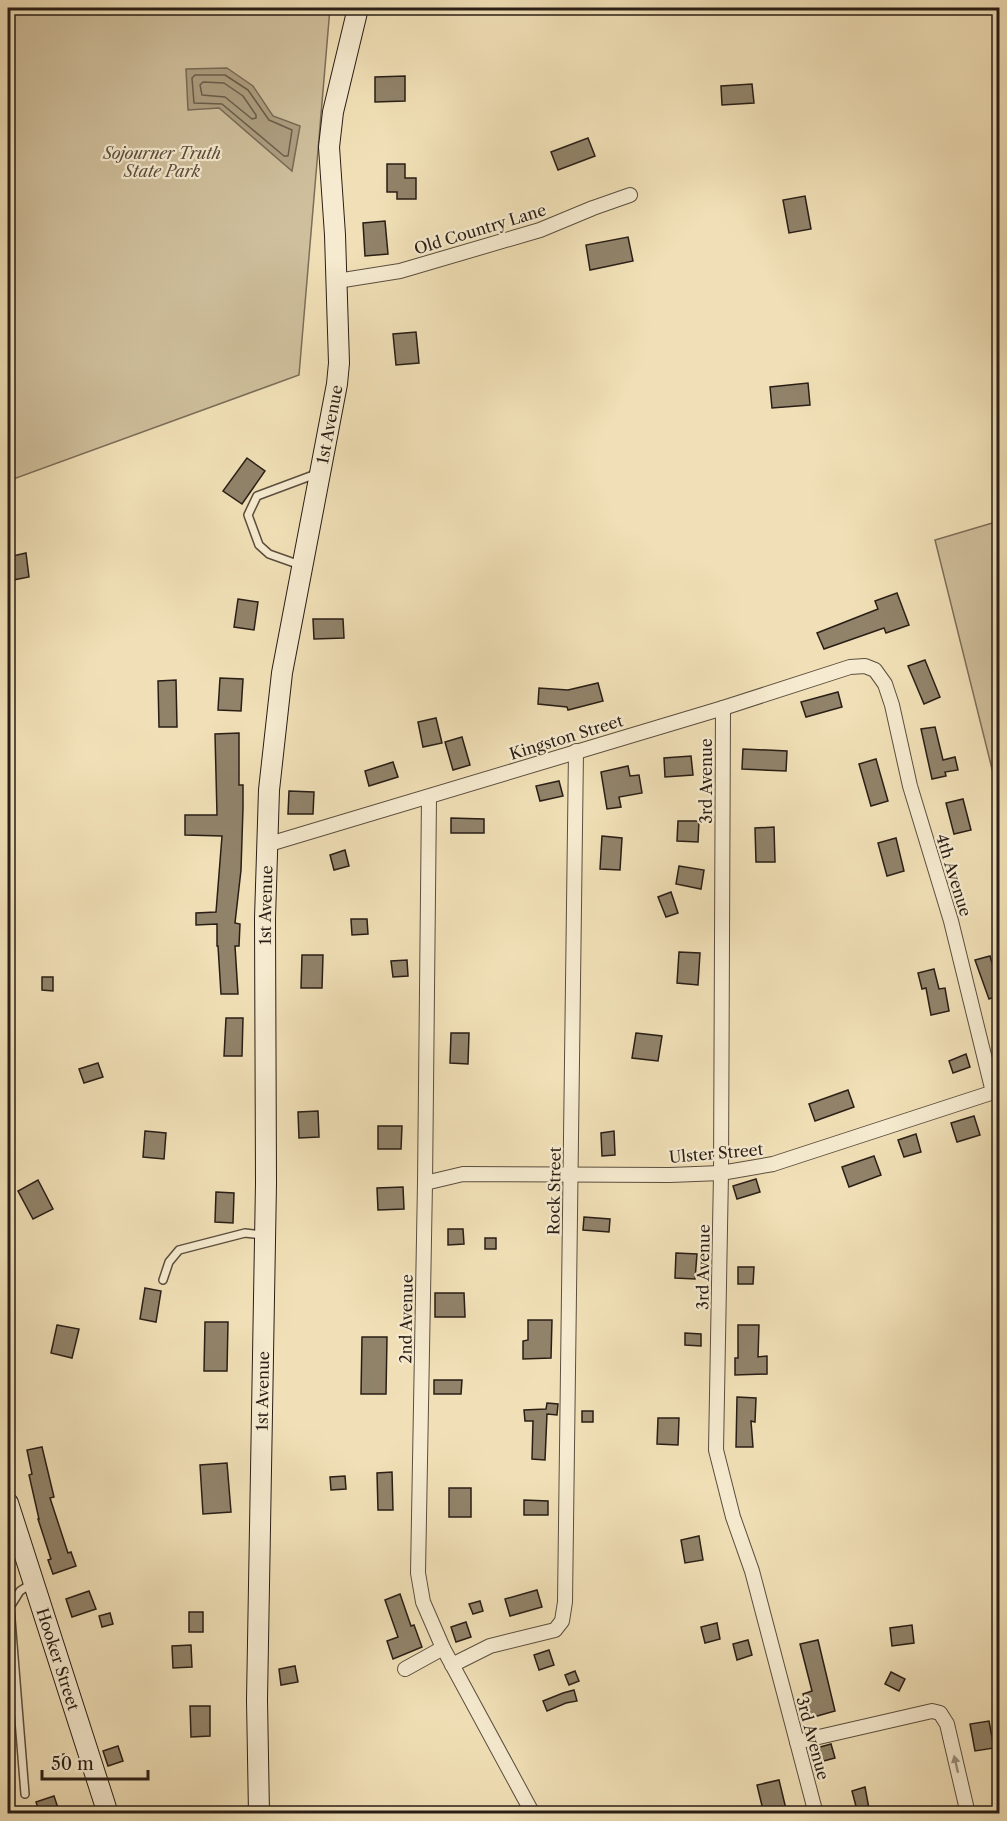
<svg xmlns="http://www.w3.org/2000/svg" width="1007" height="1821" viewBox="0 0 1007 1821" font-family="'Libre Caslon Text',serif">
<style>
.green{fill:#cfbf9c;stroke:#7c6e59;stroke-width:1.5}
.water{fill:#ad9e80;stroke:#786b56;stroke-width:1.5}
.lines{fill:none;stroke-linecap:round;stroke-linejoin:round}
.shore{stroke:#6b5e4b;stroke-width:1.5}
.building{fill:#91836a;stroke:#291e16;stroke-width:1.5}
.lane-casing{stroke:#5b4e3e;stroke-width:10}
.street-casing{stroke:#5b4e3e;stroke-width:16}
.secondary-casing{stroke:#291e16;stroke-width:22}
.lane{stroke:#f6ebd0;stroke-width:7}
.street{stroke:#f6ebd0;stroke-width:14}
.secondary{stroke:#f6ebd0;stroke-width:20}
.oneway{fill:#9a8f7c}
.labels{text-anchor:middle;stroke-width:4.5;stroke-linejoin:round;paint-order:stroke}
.park-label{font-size:16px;font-style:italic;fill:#5b4e3e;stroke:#f6ebd0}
.street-label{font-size:16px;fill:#291e16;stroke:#f6ebd0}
</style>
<rect width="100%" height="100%" fill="#f1e0b7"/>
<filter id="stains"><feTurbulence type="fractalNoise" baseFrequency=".00333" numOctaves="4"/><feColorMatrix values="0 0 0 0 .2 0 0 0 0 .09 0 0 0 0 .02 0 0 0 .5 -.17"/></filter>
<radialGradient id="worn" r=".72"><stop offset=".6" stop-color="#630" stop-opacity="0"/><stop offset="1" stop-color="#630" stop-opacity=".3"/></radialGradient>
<g class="green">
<path d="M8,8H330L299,375L8,481Z"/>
<path d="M999,521H1000L999,797L935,540Z"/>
</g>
<path class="water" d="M227,68L253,86L273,116L300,126L292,171L219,108L188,110L186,69Z"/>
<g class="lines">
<g class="shore">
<path d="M195,75H225L248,90L269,120L292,130L288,156H284L222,104L194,103L192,78Z"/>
<path d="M203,82L224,83L243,96L256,115V118L252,119L225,97L202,95L200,85Z"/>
</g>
</g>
<g class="building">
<path d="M405,76V101L375,102V77Z"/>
<path d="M752,84L754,103L722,105L721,86Z"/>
<path d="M588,138L595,156L558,170L551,152Z"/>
<path d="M387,164H405V178H416V199H397V192H387Z"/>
<path d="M805,196L811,229L789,233L783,200Z"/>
<path d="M385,221L388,254L365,256L363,223Z"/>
<path d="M628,237L633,261L590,270L586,245Z"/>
<path d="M416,332L419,363L396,365L393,334Z"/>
<path d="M808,383L810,405L772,408L770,387Z"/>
<path d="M247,458L265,471L242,504L223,491Z"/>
<path d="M26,553L29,577L8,581V557Z"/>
<path d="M897,593L909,625L886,633L884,628L824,649L817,633L878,609L875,601Z"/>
<path d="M238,599L258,602L254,630L234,627Z"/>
<path d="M313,619H343L344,638L314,639Z"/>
<path d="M925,660L940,697L924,704L908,666Z"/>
<path d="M220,678L243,679L241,711L218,710Z"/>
<path d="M176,680L177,727H159L158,681Z"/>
<path d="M598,683L603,701L568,710L567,707L538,704L539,688L568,690Z"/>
<path d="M838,692L842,707L806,717L801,702Z"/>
<path d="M436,718L442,743L423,747L418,722Z"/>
<path d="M935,727L943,760L955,757L958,770L945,772L946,776L932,779L921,729Z"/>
<path d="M239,733V785H243V808L241,870L235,923L240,924L239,946H235L238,994H221L218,946H217V924L196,925V913L216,912L222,836L185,835V815H217L215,734Z"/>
<path d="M462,737L470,765L453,770L445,742Z"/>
<path d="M743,749L787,751L786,771L742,769Z"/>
<path d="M691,756L693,775L665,777L664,758Z"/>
<path d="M876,759L888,801L871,806L859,764Z"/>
<path d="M393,762L398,777L369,786L365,771Z"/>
<path d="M628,766L630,776L639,775L642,793L619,797L621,807L607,809L601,772Z"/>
<path d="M559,781L563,796L540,801L536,786Z"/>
<path d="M289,791L314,792L313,814H288Z"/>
<path d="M963,799L971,830L954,834L946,803Z"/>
<path d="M451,818L484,819V833H451Z"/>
<path d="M678,821H699L698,842L677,841Z"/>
<path d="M774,827L775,862H756L755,828Z"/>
<path d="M602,836L622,838L620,870L600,869Z"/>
<path d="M896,838L904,871L887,876L878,843Z"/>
<path d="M345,850L349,866L334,870L330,855Z"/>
<path d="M679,866L704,870L701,889L676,884Z"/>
<path d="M671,892L678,913L666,917L658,897Z"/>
<path d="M351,919H367L368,934L352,935Z"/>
<path d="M679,952L700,953L698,985L677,983Z"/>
<path d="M302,955H323L322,988H301Z"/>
<path d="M990,956L997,981L999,980V995L989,999L975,960Z"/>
<path d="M407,960L408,976L393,977L391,961Z"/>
<path d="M934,969L939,989L945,988L949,1011L931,1015L926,988L922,989L918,973Z"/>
<path d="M42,977H53V991L42,990Z"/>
<path d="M226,1018H243L242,1056H224Z"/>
<path d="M451,1033H469L468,1064L450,1063Z"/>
<path d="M636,1033L662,1036L658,1061L632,1058Z"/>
<path d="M966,1054L970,1067L953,1073L949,1061Z"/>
<path d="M98,1063L103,1077L84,1083L79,1069Z"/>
<path d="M848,1090L854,1107L815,1121L809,1104Z"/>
<path d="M318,1111L319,1137L299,1138L298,1112Z"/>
<path d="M974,1116L980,1135L957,1142L951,1123Z"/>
<path d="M378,1126H402L401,1149H378Z"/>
<path d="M145,1131L166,1133L164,1159L143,1157Z"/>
<path d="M614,1131L615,1155L602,1156L601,1133Z"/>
<path d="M916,1134L921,1152L904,1157L898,1140Z"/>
<path d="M874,1156L881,1175L849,1187L842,1167Z"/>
<path d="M756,1179L760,1192L737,1199L733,1186Z"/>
<path d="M38,1180L53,1209L33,1219L18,1191Z"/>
<path d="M403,1187L404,1209L378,1210L377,1188Z"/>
<path d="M216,1192L234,1193L233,1223L215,1222Z"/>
<path d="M584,1217L610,1219L609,1232L583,1230Z"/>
<path d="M448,1229H463L464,1244L448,1245Z"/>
<rect x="485" y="1238" width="11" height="11"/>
<path d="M676,1253L697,1254L695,1279L675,1278Z"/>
<path d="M738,1267H754L753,1284H738Z"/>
<path d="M145,1288L161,1291L156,1322L140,1319Z"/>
<path d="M435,1293H464L465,1317H435Z"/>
<path d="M528,1320H552L551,1358L523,1359V1341L528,1340Z"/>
<path d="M205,1322H228L227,1371H204Z"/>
<path d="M57,1325L79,1329L72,1358L51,1353Z"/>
<path d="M738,1325H759L758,1357L767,1356V1374L735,1375V1358H738Z"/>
<path d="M685,1333L701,1334V1346L685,1345Z"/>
<path d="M362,1337H387L386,1394H361Z"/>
<path d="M434,1380H462L461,1394H434Z"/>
<path d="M737,1397L756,1398L755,1422L751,1421L753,1447H736Z"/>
<path d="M547,1403L558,1404L557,1415L547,1414L545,1460L532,1459L533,1421H525L524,1410L546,1409Z"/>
<rect x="582" y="1411" width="11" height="11"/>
<path d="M658,1418H679L678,1445L657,1444Z"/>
<path d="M42,1447L54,1497L50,1498L68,1553L71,1552L76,1566L53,1574L48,1560L51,1559L38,1519H39L29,1475L32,1474L27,1450Z"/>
<path d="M227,1463L231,1512L203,1514L200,1465Z"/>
<path d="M392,1472L393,1510H378L377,1473Z"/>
<path d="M345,1476L346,1489L331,1490L330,1477Z"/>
<rect x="449" y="1488" width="22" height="29"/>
<path d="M524,1500L548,1501V1515H524Z"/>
<path d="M699,1536L703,1560L685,1563L681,1540Z"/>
<path d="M537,1590L542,1607L510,1616L505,1599Z"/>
<path d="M89,1591L96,1609L72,1617L66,1599Z"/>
<path d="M400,1594L411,1626L414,1625L422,1647L393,1659L387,1641L398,1637L385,1600Z"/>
<path d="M480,1601L483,1611L473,1614L469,1604Z"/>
<rect x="189" y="1612" width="14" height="20"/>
<path d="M110,1613L113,1624L102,1627L99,1616Z"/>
<path d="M466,1622L471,1637L456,1642L451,1627Z"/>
<path d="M717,1623L720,1639L705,1643L701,1627Z"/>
<path d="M912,1625L914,1643L892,1646L890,1628Z"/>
<path d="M748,1640L752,1655L737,1660L733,1644Z"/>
<path d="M818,1640L835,1711L810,1718L803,1694L812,1691L800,1644Z"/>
<path d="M191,1645L192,1667L173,1668L172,1646Z"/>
<path d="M549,1650L554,1665L539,1670L534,1655Z"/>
<path d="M295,1666L298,1682L281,1685L279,1669Z"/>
<path d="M575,1671L579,1681L569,1685L565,1675Z"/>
<path d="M891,1672L905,1679L899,1691L885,1684Z"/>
<path d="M574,1690L577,1701L566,1703L547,1711L543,1701L563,1693Z"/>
<path d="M190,1706H210V1736L191,1737Z"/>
<path d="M989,1721L994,1748L975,1751L970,1724Z"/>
<path d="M831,1744L835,1758L816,1763L813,1749Z"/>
<path d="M118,1746L123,1761L108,1766L103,1751Z"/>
<path d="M64,1754L67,1764L56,1768L53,1757Z"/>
<path d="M779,1780L786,1809L764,1814L757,1785Z"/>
<path d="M865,1787L870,1814H858L852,1791Z"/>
<path d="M54,1796L60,1814H40L36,1802Z"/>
</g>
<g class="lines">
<defs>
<g id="lane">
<path d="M300,565L269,554L259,545L248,515L257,496L316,474"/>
<path d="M163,1280L169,1262L179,1250L245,1233L263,1235"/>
<path d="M25,1794L10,1607L20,1591L31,1584"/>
</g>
<g id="street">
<path d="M337,281L400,271L540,230L593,208L630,195"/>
<path d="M723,708L721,1173L716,1450L733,1517L752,1571L816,1814"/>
<path d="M429,797L425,1183L418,1573L423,1602L443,1648L533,1814"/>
<path d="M266,845L723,708L850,667L865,666L875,670L885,684L892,705L910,786L951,921L993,1092"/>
<path d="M425,1183L463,1174L670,1175L721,1173L773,1164L1000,1090"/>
<path d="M452,1665L490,1646L555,1630L562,1621L565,1602L576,751"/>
<path d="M405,1669L443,1648"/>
<path d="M797,1742L932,1711L940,1713L947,1724L968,1814"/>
</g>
<g id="secondary">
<path id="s1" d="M8,1503L108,1814"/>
<path id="s2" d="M259,1814L257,1700L266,1183L265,918L269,790L282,673L337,384L339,363L335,235L329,147L333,112L358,8"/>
</g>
</defs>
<use href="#lane" class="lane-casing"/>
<use href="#street" class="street-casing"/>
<use href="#secondary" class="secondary-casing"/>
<use href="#lane" class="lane"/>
<use href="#street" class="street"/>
<use href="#secondary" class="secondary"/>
</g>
<defs><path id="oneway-solid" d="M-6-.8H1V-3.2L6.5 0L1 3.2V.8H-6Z" transform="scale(1.5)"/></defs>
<use class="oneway" href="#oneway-solid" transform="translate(956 1764) rotate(-103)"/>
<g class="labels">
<g class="park-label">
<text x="162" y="159">Sojourner Truth<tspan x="162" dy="18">State Park</tspan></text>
</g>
<g class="street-label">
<text transform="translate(480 229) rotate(-17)" y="6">Old Country Lane</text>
<text dy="6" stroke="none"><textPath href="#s2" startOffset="1395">1st Avenue</textPath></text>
<text transform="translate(566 737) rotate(-17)" y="6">Kingston Street</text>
<text transform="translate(706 781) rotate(-90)" y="6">3rd Avenue</text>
<text transform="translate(954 875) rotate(73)" y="6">4th Avenue</text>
<text dy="6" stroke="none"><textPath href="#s2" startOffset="909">1st Avenue</textPath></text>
<text transform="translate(716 1153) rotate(-5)" y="6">Ulster Street</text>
<text transform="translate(554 1191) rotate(-89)" y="6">Rock Street</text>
<text transform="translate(703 1267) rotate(-89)" y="6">3rd Avenue</text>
<text transform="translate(406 1319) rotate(-89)" y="6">2nd Avenue</text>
<text dy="6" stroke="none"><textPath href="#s2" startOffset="423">1st Avenue</textPath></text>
<text dy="6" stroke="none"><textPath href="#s1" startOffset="164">Hooker Street</textPath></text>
<text transform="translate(813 1738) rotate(75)" y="6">3rd Avenue</text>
</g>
</g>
<rect width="1007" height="1821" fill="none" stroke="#f1e0b7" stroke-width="30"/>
<rect x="9" y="9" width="989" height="1803" fill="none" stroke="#291e16" stroke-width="3"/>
<rect x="15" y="15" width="977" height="1791" fill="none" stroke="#291e16" stroke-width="1.5"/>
<path d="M42 1770v9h106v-9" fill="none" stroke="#291e16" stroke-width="3"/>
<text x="51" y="1770" font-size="18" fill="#291e16" stroke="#f6ebd0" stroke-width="4.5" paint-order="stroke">50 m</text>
<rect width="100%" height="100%" filter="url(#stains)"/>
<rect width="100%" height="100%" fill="url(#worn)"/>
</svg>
